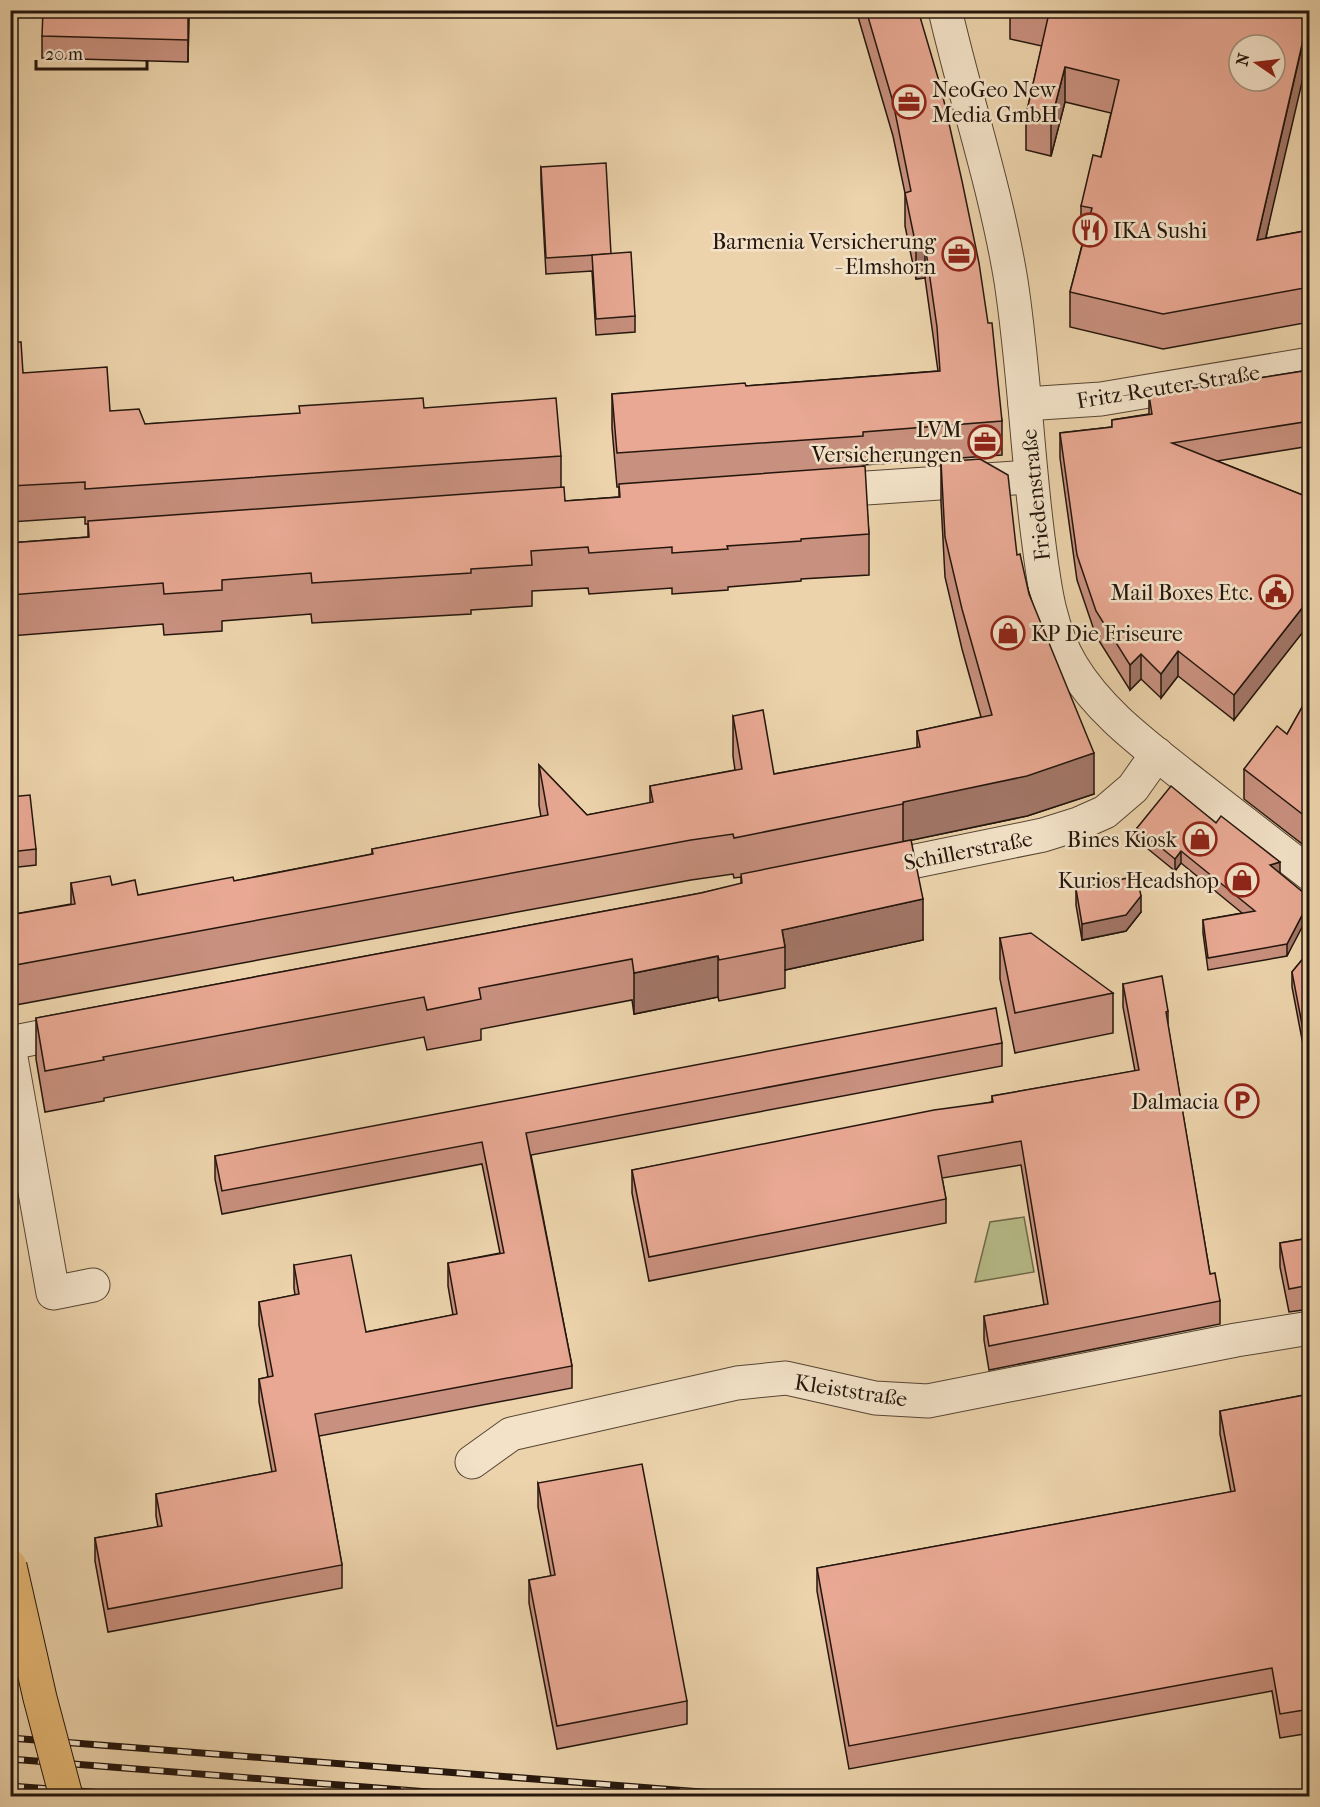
<svg xmlns="http://www.w3.org/2000/svg" width="1320" height="1807" viewBox="0 0 1320 1807" font-family="'IM FELL French Canon',serif">
<style>
.green{fill:#b7bc89;stroke:#6e694b;stroke-width:1.5}
.lines{fill:none;stroke-linecap:round;stroke-linejoin:round}
.minor-casing{stroke:#564534;stroke-width:35}
.minor{stroke:#f3e2c8;stroke-width:33}
.rail-casing{stroke:#24160d;stroke-width:7}
.rail{stroke:#f3e2c8;stroke-width:4.5;stroke-dasharray:14;stroke-linecap:butt}
.major-bridge-casing{stroke:#24160d;stroke-width:35;stroke-linecap:butt}
.major-bridge{stroke:#e6ba76;stroke-width:33}
.wall{fill:#c8907e;stroke:#24160d;stroke-width:1.5}
.shaded-wall{fill:#a27667;stroke:#24160d;stroke-width:1.5}
.building{fill:#e8a893;stroke:#24160d;stroke-width:1.5;fill-rule:evenodd}
.labels{text-anchor:middle;stroke-width:5;stroke-linejoin:round;paint-order:stroke}
.poi-label{font-size:22px;fill:#24160d;stroke:#f3e2c8;text-anchor:end}
.street-label{font-size:22px;fill:#24160d;stroke:#f3e2c8}
</style>
<rect width="100%" height="100%" fill="#ecd3ab"/>
<filter id="stains"><feTurbulence type="fractalNoise" baseFrequency=".00333" numOctaves="4"/><feColorMatrix values="0 0 0 0 .2 0 0 0 0 .09 0 0 0 0 .02 0 0 0 .5 -.17"/></filter>
<radialGradient id="worn" r=".72"><stop offset=".6" stop-color="#630" stop-opacity="0"/><stop offset="1" stop-color="#630" stop-opacity=".3"/></radialGradient>
<path class="green" d="M1024,1217L1034,1272L975,1282L990,1222Z"/>
<g class="lines">
<defs>
<g id="minor">
<path d="M945,10C966,101 996,189 1011,281C1024,366 1027,452 1038,537C1044,582 1048,626 1072,666C1100,712 1143,743 1184,776C1226,809 1268,841 1310,874"/>
<path d="M1025,404L1101,399L1310,364"/>
<path d="M822,491L1030,477"/>
<path d="M872,870L1043,835L1078,824L1105,812L1133,788L1157,754"/>
<path d="M10,1043L80,1029"/>
<path d="M10,1052L53,1293L93,1285"/>
<path d="M472,1462L511,1434L737,1383L786,1378L875,1398L928,1401L1236,1340L1310,1328"/>
</g>
</defs>
<use href="#minor" class="minor-casing"/>
<use href="#minor" class="minor"/>
<defs>
<g id="rail">
<path d="M10,1738L753,1796"/>
<path d="M10,1759L479,1796"/>
<path d="M10,1786L145,1796"/>
</g>
</defs>
<use href="#rail" class="rail-casing"/>
<use href="#rail" class="rail"/>
<defs>
<path id="major-bridge" d="M10,1566L40,1698L66,1796"/>
</defs>
<use href="#major-bridge" class="major-bridge-casing"/>
<use href="#major-bridge" class="major-bridge"/>
</g>
<g class="wall">
<path d="M189,10L188,62L42,58V36Z"/>
<path d="M856,10H918L1002,421V455L863,465L869,534V575L801,579V581L728,587V590L672,594V588L589,594L588,588L532,591V606L471,610V614L312,623L311,614L222,621V631L164,635L163,624L10,636V543L88,537V524H85V517L10,522V342L23,373L110,411L145,424L424,408L561,456V488L565,501L619,497V487H617L612,428V394L746,386L938,371L925,278L916,279L905,226V193L893,136Z"/>
<path d="M1010,10H1310L1266,238L1310,230V322L1163,349L1070,327V292L1083,241H1081V206L1101,157L1111,113L1065,102L1051,156L1026,150V115L1042,46L1010,39Z"/>
<path d="M541,167L611,254L635,316V332L596,335L592,271L546,274L541,183Z"/>
<path d="M1310,370V446L1217,461L1310,498L1234,720L1178,676L1161,698L1141,679L1130,690L1096,636L1077,580L1060,458V433L1112,427V420L1149,414V395Z"/>
<path d="M941,462L1017,555L1094,794L1027,816L911,840L923,940L785,970V988L719,1001L718,997L634,1014L632,1000L481,1029V1040L427,1050L424,1037L104,1098V1101L45,1112L36,1059V1018L701,893L741,884V877L734,878L733,874L691,880L10,1006V915L71,904V883L112,885L138,895L234,881L372,854V849L541,817L539,805V765L587,815L650,803V786L735,770L733,756V716L774,774L917,748V731L981,717L962,649L945,577L941,502Z"/>
<path d="M1310,693V850L1244,799V769L1287,734Z"/>
<path d="M10,797L36,849V865L10,868Z"/>
<path d="M1216,823L1310,898L1287,956L1208,970L1203,933V920L1242,913L1181,863L1175,871L1137,840V828Z"/>
<path d="M1076,889L1141,912L1126,931L1082,940L1076,905Z"/>
<path d="M1000,938L1113,993V1033L1015,1053L1000,979Z"/>
<path d="M1310,950V1054L1305,1055L1292,987V972Z"/>
<path d="M1123,984L1168,1011V1026L1210,1274L1220,1301V1324L989,1370L984,1340V1316L1044,1305L1021,1165L942,1178L946,1199V1223L649,1281L632,1193V1170L992,1102V1096L1135,1071L1123,1007Z"/>
<path d="M1002,1043V1066L531,1155L572,1366V1388L319,1436L342,1565V1588L108,1632L95,1561V1538L158,1527L156,1516V1494L272,1472L259,1402V1379L268,1377L259,1325V1302L295,1295L294,1288V1265L366,1332L453,1315L448,1286V1263L500,1253L482,1164L222,1214L215,1179V1156Z"/>
<path d="M1310,1238V1309L1289,1312L1280,1267V1243Z"/>
<path d="M1310,1394V1733L1280,1738L1272,1691L849,1769L817,1591V1568L1231,1492L1220,1434V1411Z"/>
<path d="M538,1483L687,1701V1724L557,1749L529,1603V1580L551,1576L538,1507Z"/>
</g>
<g class="shaded-wall">
<path d="M188,10H189L188,62Z"/>
<path d="M785,10H802L785,15Z"/>
<path d="M1310,12V48L1257,275V240Z"/>
<path d="M1065,67V102L1051,156V121Z"/>
<path d="M925,244V278L916,279V246Z"/>
<path d="M1310,598V623L1234,720V695Z"/>
<path d="M1178,651V676L1161,698V674Z"/>
<path d="M1141,654V679L1130,690V665Z"/>
<path d="M1094,753V794L1027,816L903,842V802Z"/>
<path d="M1181,851V863L1175,871V859Z"/>
<path d="M1280,862V874L1270,865Z"/>
<path d="M1141,896V912L1126,931L1082,940V924Z"/>
<path d="M923,899V940L785,970V947L782,930Z"/>
<path d="M1310,900V912L1287,956V944Z"/>
<path d="M718,956V997L634,1014V973Z"/>
</g>
<g class="building">
<path d="M43,10H188V40L42,36Z"/>
<path d="M866,10H918L941,88L962,181L979,263L988,323H992L1002,421L863,432V436L617,453L612,394L745,383L746,386L940,371L937,327L925,244L916,246L905,193L911,191L893,102Z"/>
<path d="M1040,10H1310L1257,240L1310,230V287L1163,314L1070,292L1092,208L1081,206L1093,155L1101,157L1119,80L1065,67L1051,121L1026,115L1049,13ZM1239,45H1275V81H1239Z"/>
<path d="M606,163L611,254L546,258L541,167Z"/>
<path d="M631,252L635,316L596,319L592,255Z"/>
<path d="M10,342H21L23,373L107,367L110,411L139,409L145,424L300,413L299,406L423,398L424,408L556,398L561,456L85,489V482L10,486Z"/>
<path d="M1310,370V421L1172,443L1310,498V598L1234,695L1178,651L1161,674L1141,654L1130,665L1096,611L1077,555L1060,433L1112,427V420L1152,414L1149,395Z"/>
<path d="M980,459L1008,475L1017,555L1020,554L1029,594L1094,753L1027,776L903,802V804L734,838L733,834L691,840L10,966V915L75,904L71,883L110,876L112,885L135,880L138,895L233,877L234,881L373,854L372,849L548,815L539,765L587,815L653,802L650,786L742,769L733,716L763,710L774,774L920,747L917,731L992,715L962,609L945,537L941,462Z"/>
<path d="M865,466L869,534L801,539V541L727,546L728,549L672,553V547L589,553L588,547L531,551L532,565L471,569V573L312,583L311,573L222,580V590L164,594L163,583L10,595V543L89,537L88,521L564,487L565,501L620,497L619,484Z"/>
<path d="M1310,693V820L1244,769L1277,726L1287,734Z"/>
<path d="M1171,786L1216,823L1221,816L1280,862L1270,865L1310,898V900L1287,944L1208,958L1203,920L1255,911L1181,851L1175,859L1137,828Z"/>
<path d="M30,795L36,849L10,852V797Z"/>
<path d="M911,840L923,899L782,930L785,947L719,960L718,956L634,973L632,959L479,988L481,999L427,1010L424,997L103,1057L104,1060L45,1071L36,1018L701,893L742,883L741,874Z"/>
<path d="M1137,876L1141,896L1126,915L1082,924L1076,889Z"/>
<path d="M1031,933L1113,993L1015,1013L1000,938Z"/>
<path d="M1310,950V1040H1305L1292,972Z"/>
<path d="M1162,976L1168,1011L1166,1012L1210,1274L1215,1273L1220,1301L989,1346L984,1316L1048,1304L1021,1141L938,1156L946,1199L649,1257L632,1170L934,1110L993,1102L992,1096L1139,1070L1123,984Z"/>
<path d="M996,1008L1002,1043L526,1133L572,1366L315,1414L342,1565L108,1609L95,1538L162,1526L156,1494L276,1471L259,1379L273,1376L259,1302L299,1294L294,1265L351,1255L366,1332L457,1314L448,1263L504,1253L482,1142L222,1191L215,1156Z"/>
<path d="M1310,1238V1285L1289,1289L1280,1243Z"/>
<path d="M1310,1394V1709L1280,1714L1272,1668L849,1746L817,1568L1235,1491L1220,1411Z"/>
<path d="M642,1464L687,1701L557,1726L529,1580L555,1575L538,1483Z"/>
</g>
<defs>
<symbol id="office-ring" viewBox="-11 -11 22 22"><circle r="9.5" fill="#f3e2c8" stroke="#8f2418" stroke-width="1.5"/><path d="M-6-3h4V-5.5h4V-3h4V5H-6ZM-1-4.5V-3h2v-1.5ZM-6 0V1H6V0Z" fill="#8f2418"/></symbol>
<symbol id="restaurant-ring" viewBox="-11 -11 22 22"><circle r="9.5" fill="#f3e2c8" stroke="#8f2418" stroke-width="1.5"/><path d="M-5-6h1v4h1v-4h1v4h1v-4h1v5L-1.5 .5V6h-2V.5L-5-1ZM5-6V6H3V1.5H1.5Q1.5-4 5-6Z" fill="#8f2418"/></symbol>
<symbol id="civic-ring" viewBox="-11 -11 22 22"><circle r="9.5" fill="#f3e2c8" stroke="#8f2418" stroke-width="1.5"/><path d="M-.6-6.5H3V-4.5H.6V-3L4-1V1h2V6H-6V1h2V-1L-.6-3ZM-1.2 2.5V6h2.4V2.5Z" fill="#8f2418"/></symbol>
<symbol id="shop-ring" viewBox="-11 -11 22 22"><circle r="9.5" fill="#f3e2c8" stroke="#8f2418" stroke-width="1.5"/><path d="M-5-2.5h2.3a2.7 3.5 0 0 1 5.4 0H5L5.5 6h-11ZM-1.5-2.5h3a1.5 2.3 0 0 0-3 0Z" fill="#8f2418"/></symbol>
<symbol id="parking-ring" viewBox="-11 -11 22 22"><circle r="9.5" fill="#f3e2c8" stroke="#8f2418" stroke-width="1.5"/><path d="M-3.5-5.5H1a3.5 3.5 0 0 1 0 7H-1V5.5H-3.5ZM-1-3.4V-.6H.8a1.4 1.4 0 0 0 0-2.8Z" fill="#8f2418"/></symbol>
</defs>
<g fill-rule="evenodd">
<use href="#office-ring" x="890" y="83" width="38" height="38"/>
<use href="#restaurant-ring" x="1071" y="211" width="38" height="38"/>
<use href="#office-ring" x="940" y="235" width="38" height="38"/>
<use href="#office-ring" x="966" y="423" width="38" height="38"/>
<use href="#civic-ring" x="1257" y="573" width="38" height="38"/>
<use href="#shop-ring" x="989" y="614" width="38" height="38"/>
<use href="#shop-ring" x="1181" y="820" width="38" height="38"/>
<use href="#shop-ring" x="1223" y="861" width="38" height="38"/>
<use href="#parking-ring" x="1223" y="1082" width="38" height="38"/>
</g>
<g class="labels">
<g class="poi-label">
<text x="932" y="97" text-anchor="start">NeoGeo New<tspan x="932" dy="25">Media GmbH</tspan></text>
<text x="1113" y="238" text-anchor="start">IKA Sushi</text>
<text x="936" y="249">Barmenia Versicherung<tspan x="936" dy="25">- Elmshorn</tspan></text>
<text x="962" y="437">LVM<tspan x="962" dy="25">Versicherungen</tspan></text>
<text x="1253" y="600">Mail Boxes Etc.</text>
<text x="1031" y="641" text-anchor="start">KP Die Friseure</text>
<text x="1177" y="847">Bines Kiosk</text>
<text x="1219" y="888">Kurios Headshop</text>
<text x="1219" y="1109">Dalmacia</text>
</g>
<g class="street-label">
<text transform="translate(1168 386) rotate(-9)" y="8">Fritz-Reuter-Straße</text>
<text transform="translate(1035 495) rotate(-96)" y="8">Friedenstraße</text>
<text transform="translate(968 850) rotate(-11)" y="8">Schillerstraße</text>
<text transform="translate(851 1390) rotate(9)" y="8">Kleiststraße</text>
</g>
</g>
<rect width="1320" height="1807" fill="none" stroke="#ecd3ab" stroke-width="36"/>
<rect x="12" y="12" width="1296" height="1783" fill="none" stroke="#24160d" stroke-width="3"/>
<rect x="18" y="18" width="1284" height="1771" fill="none" stroke="#24160d" stroke-width="1.5"/>
<g transform="translate(1257 63) rotate(284)"><circle r="28" fill="#f3e2c8" stroke="#a0907d" stroke-width="1.5"/>
<path d="M0-4.5L10 22L0 15L-10 22Z" fill="#8f2418"/>
<text y="-9" font-size="16" font-weight="bold" text-anchor="middle" fill="#24160d">N</text>
</g>
<path d="M36 60v9h111v-9" fill="none" stroke="#24160d" stroke-width="3"/>
<text x="45" y="60" font-size="18" fill="#24160d" stroke="#f3e2c8" stroke-width="4.5" paint-order="stroke">20 m</text>
<rect width="100%" height="100%" filter="url(#stains)"/>
<rect width="100%" height="100%" fill="url(#worn)"/>
</svg>
